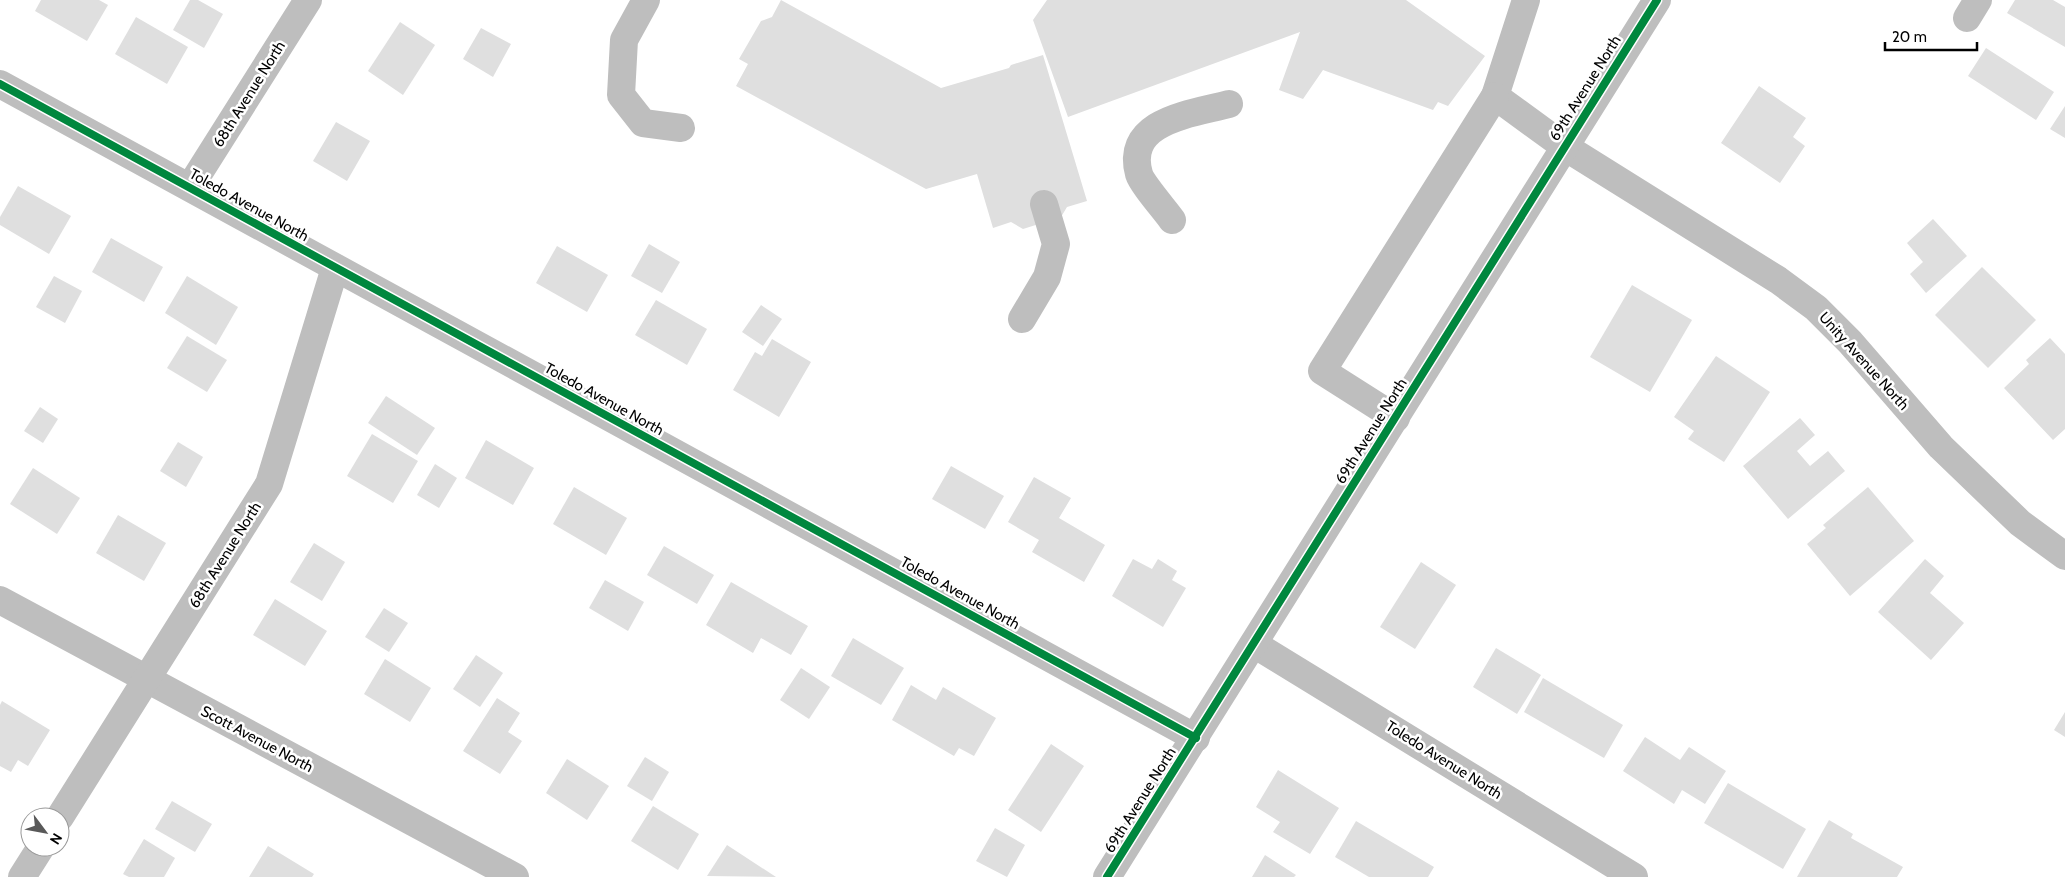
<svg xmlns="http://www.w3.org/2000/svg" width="2065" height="877" viewBox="0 0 2065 877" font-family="Cabin,sans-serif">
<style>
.building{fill:#dfdfdf}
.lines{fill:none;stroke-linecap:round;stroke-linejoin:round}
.minor{stroke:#bebebe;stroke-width:28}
.cycleway-casing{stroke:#fff;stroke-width:11}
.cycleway{stroke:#00873e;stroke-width:8}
.labels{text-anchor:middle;stroke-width:5;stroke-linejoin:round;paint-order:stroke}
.street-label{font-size:15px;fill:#000;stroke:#fff}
</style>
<rect width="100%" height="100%" fill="#fff"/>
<g class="building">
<path d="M41,0H99L108,5L87,41L35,11Z"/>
<path d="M190,0H198L223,14L204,48L173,30Z"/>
<path d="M781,0L941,88L1009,68L1011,65L1043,55L1087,201L1067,207L1061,217L1023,229L1011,222L993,228L977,174L926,189L736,86L748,64L739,59L761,21L772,17Z"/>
<path d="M1047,0H1406L1485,56L1448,106L1438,102L1433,110L1323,70L1303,99L1279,90L1300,32L1068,117L1033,20Z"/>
<path d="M2015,0H2053L2065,7V47L2007,13Z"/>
<path d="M136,17L188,47L167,84L115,54Z"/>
<path d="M400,22L435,45L403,95L368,71Z"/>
<path d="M481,28L511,44L493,77L463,59Z"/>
<path d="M1986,48L2054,92L2036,120L1968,76Z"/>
<path d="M1759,86L1806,118L1793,137L1805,146L1780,183L1721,143Z"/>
<path d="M2065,106V138L2050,129Z"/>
<path d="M336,122L370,141L347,181L313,161Z"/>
<path d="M18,186L71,216L49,254L0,225V217Z"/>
<path d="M1933,219L1967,256L1926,293L1910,274L1923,262L1907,243Z"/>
<path d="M111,238L163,267L144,302L92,272Z"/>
<path d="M649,244L680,262L662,293L631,276Z"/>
<path d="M557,246L608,275L587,312L536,283Z"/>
<path d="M1982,267L2036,320L1988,368L1935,315Z"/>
<path d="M54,276L82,291L65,323L36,307Z"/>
<path d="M187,276L238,307L216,345L165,313Z"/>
<path d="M1632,285L1692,320L1650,392L1590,357Z"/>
<path d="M656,300L707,329L687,365L635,335Z"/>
<path d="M761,305L782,319L763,346L742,332Z"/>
<path d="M187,336L227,360L207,392L167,368Z"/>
<path d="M2050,338L2065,354V429L2053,440L2004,388L2029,364L2026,360Z"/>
<path d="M772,339L811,362L779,417L733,390L755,352L762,356Z"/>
<path d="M1716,356L1770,392L1724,462L1688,439L1694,431L1674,417Z"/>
<path d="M386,396L435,428L417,455L368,423Z"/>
<path d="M40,407L58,419L43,443L24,431Z"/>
<path d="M1800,418L1815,435L1797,451L1810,466L1828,451L1845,471L1788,519L1743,466Z"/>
<path d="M372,434L418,461L393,503L347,476Z"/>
<path d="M486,440L534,468L513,505L465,478Z"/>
<path d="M178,442L203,457L186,487L160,471Z"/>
<path d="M435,464L457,478L439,508L417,495Z"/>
<path d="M951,466L1004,496L985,529L932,499Z"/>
<path d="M33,468L80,498L57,534L10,504Z"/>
<path d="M1034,477L1071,498L1059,518L1105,545L1084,582L1032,552L1039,540L1008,522Z"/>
<path d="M574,487L627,518L606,555L553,524Z"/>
<path d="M1868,487L1914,541L1850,596L1807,544L1826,528L1823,525Z"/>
<path d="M118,515L166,543L144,581L96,553Z"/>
<path d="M314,543L345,562L322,601L290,582Z"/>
<path d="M664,546L714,575L697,604L647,575Z"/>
<path d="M1133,559L1152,569L1158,559L1177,571L1172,580L1186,588L1163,627L1112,596Z"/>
<path d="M1925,559L1944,576L1930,593L1964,623L1931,660L1878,612Z"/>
<path d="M1421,562L1456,585L1415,649L1380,627Z"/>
<path d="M605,580L644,602L628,631L589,608Z"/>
<path d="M731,582L808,626L791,655L761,638L753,653L706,625Z"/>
<path d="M275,599L327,631L305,666L253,635Z"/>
<path d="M384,608L408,623L389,652L365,637Z"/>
<path d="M853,638L904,668L881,705L831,676Z"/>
<path d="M1496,648L1541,675L1517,714L1473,687Z"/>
<path d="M476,655L503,673L480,707L453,689Z"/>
<path d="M385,659L431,688L410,722L364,694Z"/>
<path d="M801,668L830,687L809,719L780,700Z"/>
<path d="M1543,678L1623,725L1604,758L1524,712Z"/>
<path d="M911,685L936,700L943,687L996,718L974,756L959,748L954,756L892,720Z"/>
<path d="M497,698L520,713L508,732L522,741L500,774L463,751Z"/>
<path d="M2,701L50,730L28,766L18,760L11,772L0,766V705Z"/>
<path d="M2065,712V737L2054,730Z"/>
<path d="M1645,737L1680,760L1689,747L1726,771L1705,804L1682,790L1674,804L1623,771Z"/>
<path d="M1051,744L1084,766L1041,832L1008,810Z"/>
<path d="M645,757L669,772L652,801L627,786Z"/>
<path d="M567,759L609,786L587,820L546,793Z"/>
<path d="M1278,770L1339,808L1310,854L1273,832L1280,822L1256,807Z"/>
<path d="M1728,783L1806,829L1783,869L1704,823Z"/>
<path d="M172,801L212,824L195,852L155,829Z"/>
<path d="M653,806L699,834L678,870L631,841Z"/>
<path d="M1829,820L1853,834L1851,838L1903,867L1897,877H1797Z"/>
<path d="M1356,821L1434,867L1428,877H1369L1335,857Z"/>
<path d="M995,828L1025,845L1007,877L976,861Z"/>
<path d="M144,839L175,858L164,877H129L123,874Z"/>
<path d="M727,845L776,877L707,876Z"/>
<path d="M268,846L314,874L312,877H249Z"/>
<path d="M1265,855L1296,875L1294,877H1252Z"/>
</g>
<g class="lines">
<g class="minor">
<path d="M646,0L624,40L621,95L643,123L681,128"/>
<path d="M1526,0L1495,96L1565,147L1778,280L1816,308L1850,342L1941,447L2020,523L2065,556"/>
<path d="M1967,18L1978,0"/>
<path d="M0,84L1196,738"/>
<path d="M190,187L308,0"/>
<path d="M1172,220C1165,210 1142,184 1139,174C1124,120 1192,114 1229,104"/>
<path d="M1022,319L1047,277L1056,244L1044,204"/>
<path d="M1396,418L1322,371L1495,96"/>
<path d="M0,600L515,877"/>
<path d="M1254,644L1634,877"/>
<path d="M60,817L269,484L335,268"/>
<path d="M22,877L41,847"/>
<path d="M1107,877L1657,0"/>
</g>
<defs>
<g id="cycleway">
<path d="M0,84L1196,738"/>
<path d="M1107,877L1657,0"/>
</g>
</defs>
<use href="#cycleway" class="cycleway-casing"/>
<use href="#cycleway" class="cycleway"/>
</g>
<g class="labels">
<g class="street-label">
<text transform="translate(1585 88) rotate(-58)" y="5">69th Avenue North</text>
<text transform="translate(249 94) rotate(-58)" y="5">68th Avenue North</text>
<text transform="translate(249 205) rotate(29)" y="5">Toledo Avenue North</text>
<text transform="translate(1864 361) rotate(48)" y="5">Unity Avenue North</text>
<text transform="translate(604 399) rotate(29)" y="5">Toledo Avenue North</text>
<text transform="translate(1371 431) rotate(-58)" y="5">69th Avenue North</text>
<text transform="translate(225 555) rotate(-58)" y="5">68th Avenue North</text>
<text transform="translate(960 593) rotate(29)" y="5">Toledo Avenue North</text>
<text transform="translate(257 739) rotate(28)" y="5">Scott Avenue North</text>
<text transform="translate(1444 760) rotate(32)" y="5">Toledo Avenue North</text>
<text transform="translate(1140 800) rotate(-58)" y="5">69th Avenue North</text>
</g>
</g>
<g transform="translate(45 832) rotate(122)"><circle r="24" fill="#ffffff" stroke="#999999"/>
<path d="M0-4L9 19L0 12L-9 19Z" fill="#595959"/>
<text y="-8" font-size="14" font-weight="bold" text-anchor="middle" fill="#000000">N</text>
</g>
<path d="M1885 42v8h92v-8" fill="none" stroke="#000000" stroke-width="2.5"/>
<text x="1892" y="42" font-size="15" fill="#000000" stroke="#ffffff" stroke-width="4" paint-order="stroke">20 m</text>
</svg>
